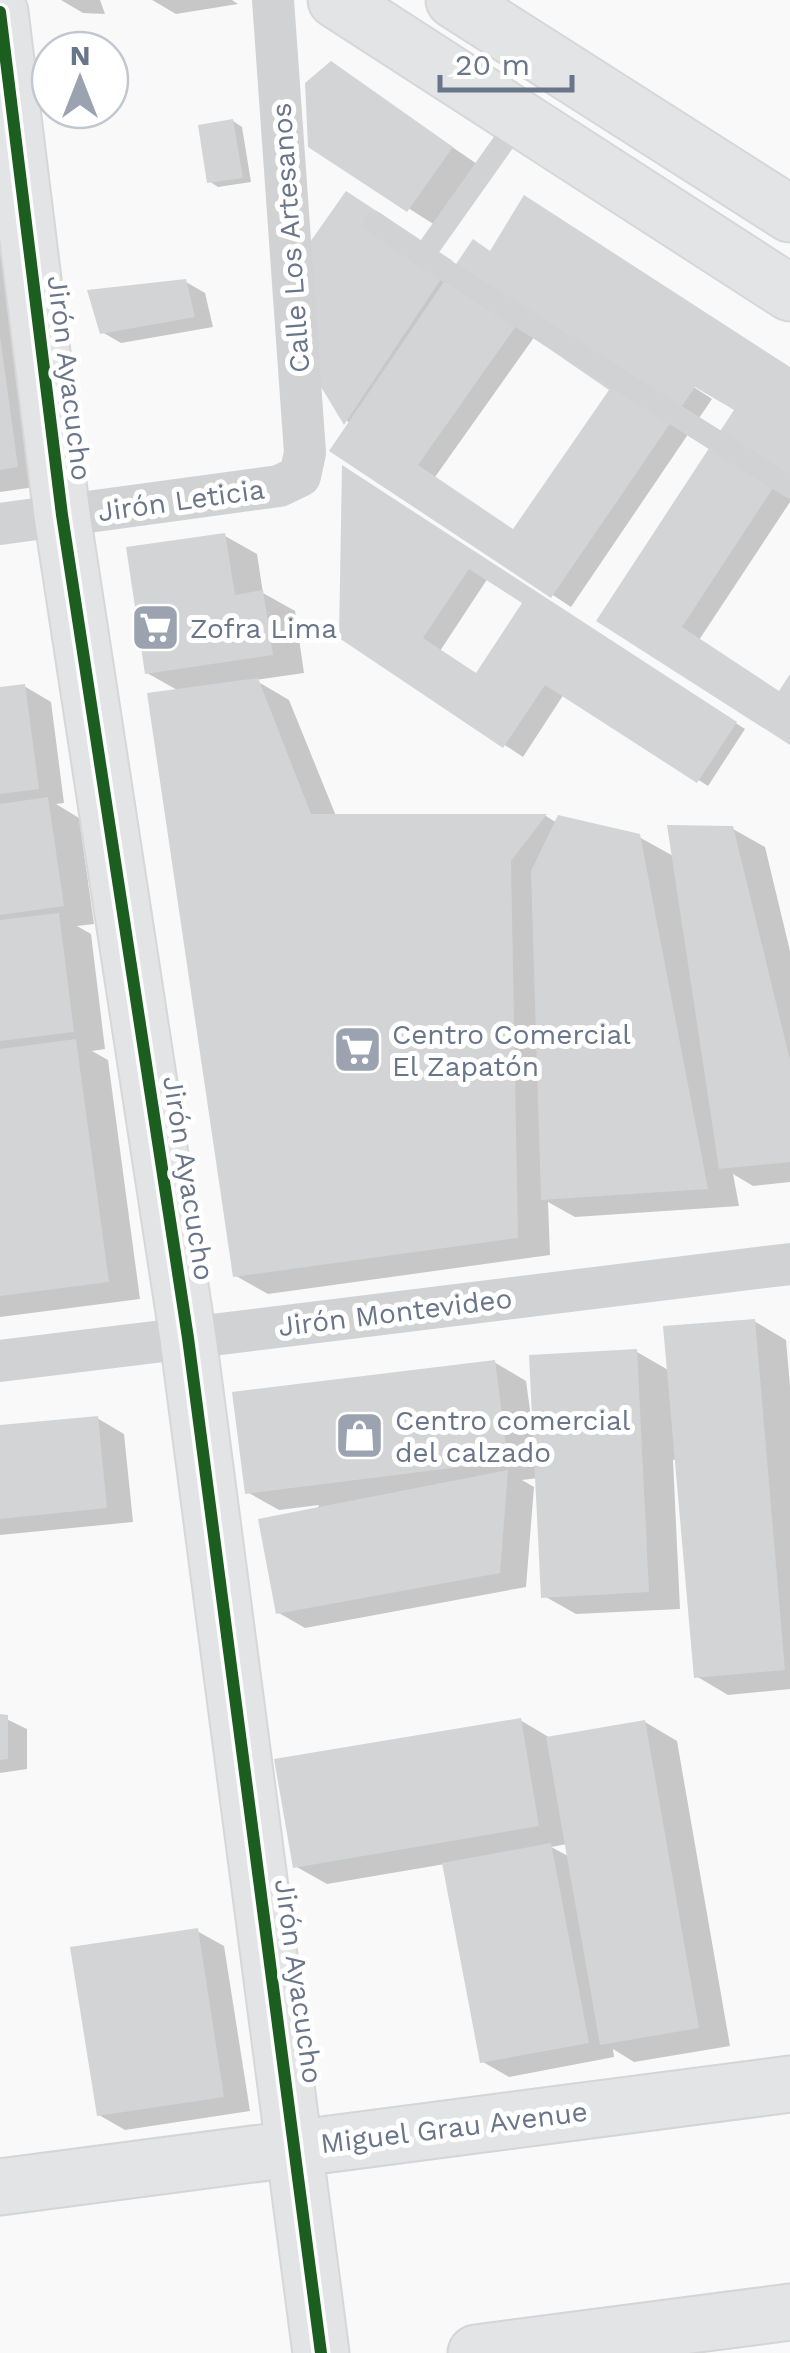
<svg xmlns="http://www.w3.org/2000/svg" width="790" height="2353" viewBox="0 0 790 2353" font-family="'Work Sans',sans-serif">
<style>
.shadow{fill:#0003;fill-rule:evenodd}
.building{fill:#d3d4d5;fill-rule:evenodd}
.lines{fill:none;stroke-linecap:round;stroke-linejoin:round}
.secondary-casing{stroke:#d6d7d8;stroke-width:59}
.primary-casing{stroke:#d5d5d7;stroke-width:59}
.lane{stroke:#d1d2d4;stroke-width:22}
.street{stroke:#d1d2d4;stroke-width:42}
.secondary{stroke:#e3e4e5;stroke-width:55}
.primary{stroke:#e3e4e5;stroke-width:55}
.cycleway-casing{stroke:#fff;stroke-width:19}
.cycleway{stroke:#1b5e20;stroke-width:12}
.labels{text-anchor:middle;stroke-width:10;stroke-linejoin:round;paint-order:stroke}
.street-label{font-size:28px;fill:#697589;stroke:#fff}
.poi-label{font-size:28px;fill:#697589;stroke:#fff;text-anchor:start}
</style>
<rect width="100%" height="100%" fill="#f9f9f9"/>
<g class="shadow">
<path d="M61,0H100L105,14L83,13Z"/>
<path d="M152,0H232L238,4L176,14Z"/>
<path d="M331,64L477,164L435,225L310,146Z"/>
<path d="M0,80L49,485L0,492Z"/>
<path d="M233,121L242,127L251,182L218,187L209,181Z"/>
<path d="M491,253L790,369V502L699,640L781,693L790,679V742L600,620L737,409L654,361L712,399L571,607L333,450L350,425L314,369L458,265ZM535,336L613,390L514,531L435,477Z"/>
<path d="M186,282L205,293L213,327L121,343L102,332Z"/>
<path d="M431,527L745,729L708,786L564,694L523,757L342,637ZM488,578L525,602L478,675L440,651Z"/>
<path d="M225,536L257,554L263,593L295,611L304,673L255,680L289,700L336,816H546L557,823L639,837L675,857L733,829L765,847L790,951V1182L753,1186L733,1174L739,1206L575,1217L548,1202L550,1255L268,1294L236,1276L179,691L147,673Z"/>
<path d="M24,686L51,702L64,803L56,804L79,818L94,924L77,926L91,934L105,1049L92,1051L108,1060L140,1299L0,1317V689Z"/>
<path d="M754,1321L786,1340L790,1386V1689L728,1695L696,1676L677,1459L673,1460L680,1609L576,1614L544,1596L538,1478L522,1480L534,1487L526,1587L305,1628L279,1613L319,1505L279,1510L247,1492L494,1362L526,1381L531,1417L535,1416L637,1352L670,1371Z"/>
<path d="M97,1418L124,1434L133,1522L0,1535V1428Z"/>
<path d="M0,1716L27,1729V1769L0,1773Z"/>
<path d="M520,1720L552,1739L645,1722L677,1741L730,2046L634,2062L613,2049L614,2057L509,2077L483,2062L445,1864L327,1884L295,1866ZM567,1844L570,1857L551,1847Z"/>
<path d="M197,1931L224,1946L250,2111L125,2130L99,2115Z"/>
</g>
<g class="building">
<path d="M331,61L453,147L407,212L308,147L305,83Z"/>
<path d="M233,119L243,178L207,183L198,125Z"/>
<path d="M346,191L453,261L344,425L311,370L308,245Z"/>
<path d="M524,195L790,367V499L773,488L682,627L779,691L790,674V745L596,621L734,410L695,387L551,598L329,451L473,239L490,251ZM516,326L609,390L513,529L418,465Z"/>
<path d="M186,279L195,317L100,334L87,290Z"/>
<path d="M0,336L18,467L0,470Z"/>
<path d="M342,465L737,722L697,783L545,685L503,748L339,638ZM469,569L522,603L476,673L423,638Z"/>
<path d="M225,533L235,595L263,590L273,655L145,674L126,547Z"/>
<path d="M258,678L311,814H547L511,861L518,1238L233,1277L147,693Z"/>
<path d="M25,684L39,789L0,794V687Z"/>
<path d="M48,797L64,906L0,915V804Z"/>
<path d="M558,815L640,834L708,1189L541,1200L531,871Z"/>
<path d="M667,825L733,826L790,1060V1162L719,1169Z"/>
<path d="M59,913L74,1032L0,1041V920Z"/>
<path d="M76,1039L109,1282L0,1296V1049Z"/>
<path d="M755,1319L785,1670L694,1678L663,1326Z"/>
<path d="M637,1349L649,1592L541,1598L529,1355Z"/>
<path d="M495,1360L508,1461L245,1494L232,1392Z"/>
<path d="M98,1416L107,1508L0,1519V1425Z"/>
<path d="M508,1470L500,1573L276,1614L258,1519Z"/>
<path d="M0,1714L8,1715V1759L0,1760Z"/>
<path d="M521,1718L539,1826L293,1868L274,1759Z"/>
<path d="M645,1720L699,2028L600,2045L546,1737Z"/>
<path d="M551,1843L589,2043L480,2063L442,1863Z"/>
<path d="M198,1928L224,2097L97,2116L70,1947Z"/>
</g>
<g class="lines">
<defs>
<g id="secondary">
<path d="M336,0L790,293"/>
<path d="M454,0L790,214"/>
<path d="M0,12L62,515L188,1338L321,2353"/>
</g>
<g id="primary">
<path d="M0,2187L790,2084"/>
<path d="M476,2353L790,2312"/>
</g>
</defs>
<use href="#secondary" class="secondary-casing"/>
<use href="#primary" class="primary-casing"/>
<g class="lane">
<path d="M374,222L423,256L520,119"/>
<path d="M423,256L790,487"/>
</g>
<g class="street">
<path d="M0,524L279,486L300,476L305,453L273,0"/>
<path d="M0,1361L790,1264"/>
</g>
<use href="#secondary" class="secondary"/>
<use href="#primary" class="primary"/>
<defs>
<path id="cycleway" d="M0,12L62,515L188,1338L321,2353"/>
</defs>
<use href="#cycleway" class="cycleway-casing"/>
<use href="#cycleway" class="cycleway"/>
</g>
<defs>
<symbol id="supermarket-square" viewBox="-11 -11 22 22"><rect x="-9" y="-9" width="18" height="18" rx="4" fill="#9ba3b0" stroke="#fff"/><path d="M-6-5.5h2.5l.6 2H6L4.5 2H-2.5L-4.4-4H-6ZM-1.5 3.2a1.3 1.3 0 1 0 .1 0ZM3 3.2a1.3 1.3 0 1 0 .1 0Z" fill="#fff"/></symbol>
<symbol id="shop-square" viewBox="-11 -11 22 22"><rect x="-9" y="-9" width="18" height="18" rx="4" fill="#9ba3b0" stroke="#fff"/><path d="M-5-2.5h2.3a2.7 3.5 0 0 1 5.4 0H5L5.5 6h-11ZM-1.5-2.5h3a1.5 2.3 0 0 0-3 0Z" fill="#fff"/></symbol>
</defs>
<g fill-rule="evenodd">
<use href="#supermarket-square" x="128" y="600" width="55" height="55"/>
<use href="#supermarket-square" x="330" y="1022" width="55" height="55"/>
<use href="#shop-square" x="332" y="1408" width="55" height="55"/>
</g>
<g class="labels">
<g class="street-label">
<text transform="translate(290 238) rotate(-94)" y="10">Calle Los Artesanos</text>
<text transform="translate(70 378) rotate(83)" y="10">Jirón Ayacucho</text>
<text transform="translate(181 500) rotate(-8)" y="10">Jirón Leticia</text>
<text transform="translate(189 1178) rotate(81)" y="10">Jirón Ayacucho</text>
<text transform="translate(395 1312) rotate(-7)" y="10">Jirón Montevideo</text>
<text transform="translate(299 1981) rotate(82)" y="10">Jirón Ayacucho</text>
<text transform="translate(454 2127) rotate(-7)" y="10">Miguel Grau Avenue</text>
</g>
<g class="poi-label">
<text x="190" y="638">Zofra Lima</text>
<text x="392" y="1044">Centro Comercial<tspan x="392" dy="32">El Zapatón</tspan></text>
<text x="395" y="1430">Centro comercial<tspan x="395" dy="32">del calzado</tspan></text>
</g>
</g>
<g transform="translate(80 80)"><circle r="48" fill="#ffffff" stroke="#c3c8d0" stroke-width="2.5"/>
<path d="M0-8L18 38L0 25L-18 38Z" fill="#9ba3b0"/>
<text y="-15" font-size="28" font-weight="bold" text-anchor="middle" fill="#697589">N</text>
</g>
<path d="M440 75v15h132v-15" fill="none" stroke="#697589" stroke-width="5"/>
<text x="455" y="75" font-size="30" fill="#697589" stroke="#ffffff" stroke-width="8" paint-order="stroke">20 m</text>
</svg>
